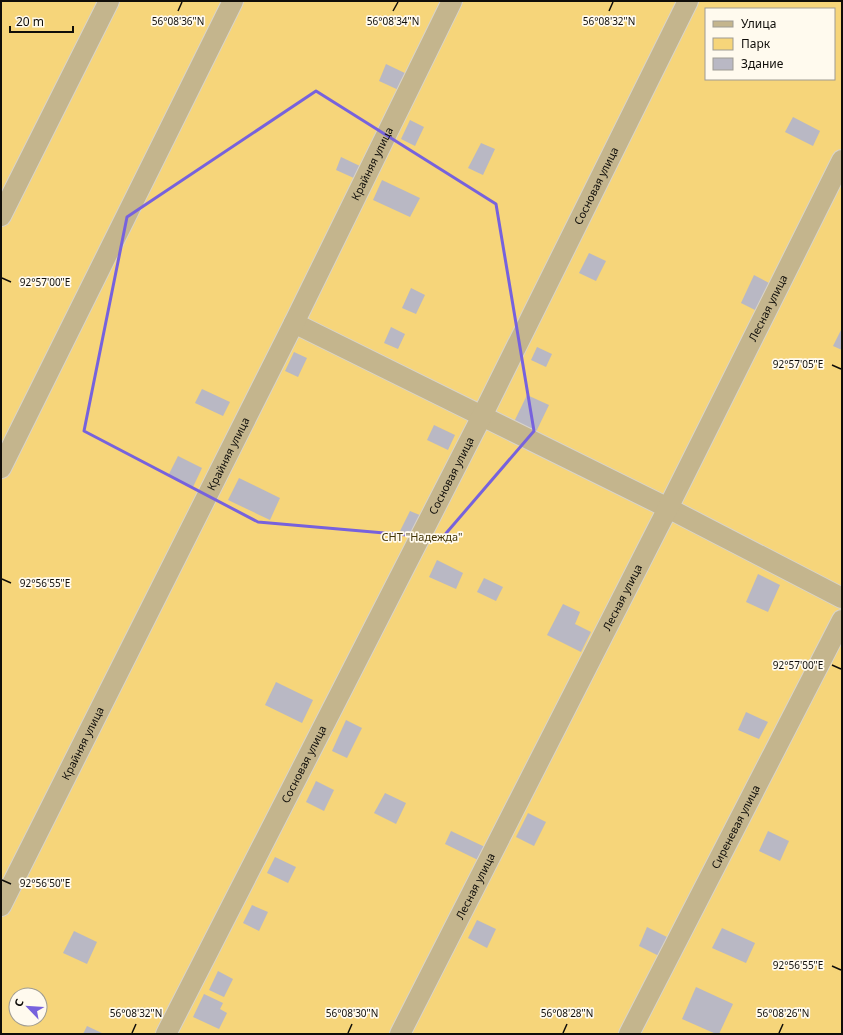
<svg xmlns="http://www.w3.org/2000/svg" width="843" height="1035" viewBox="0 0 843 1035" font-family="'Noto Sans',sans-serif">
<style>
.green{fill:#f6d57a;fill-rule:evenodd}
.building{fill:#b9b8c4}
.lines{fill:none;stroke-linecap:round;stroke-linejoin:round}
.minor-casing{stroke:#d9d4ca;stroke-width:22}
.minor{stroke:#c4b58d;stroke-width:20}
.marked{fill:none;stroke:#7762dd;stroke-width:3;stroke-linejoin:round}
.ticks{fill:none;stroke:#100e0a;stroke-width:1.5}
.labels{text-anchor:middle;stroke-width:3.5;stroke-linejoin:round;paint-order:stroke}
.street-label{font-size:11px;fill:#100e0a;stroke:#fffaee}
.park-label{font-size:11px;fill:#423406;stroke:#fffaee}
.ticks-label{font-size:10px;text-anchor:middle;fill:#100e0a;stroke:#fffaee;stroke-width:3.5;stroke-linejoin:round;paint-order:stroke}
</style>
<rect width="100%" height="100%" fill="#fffaee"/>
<path class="green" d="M1,1H842V1034H1ZM706,9H834V79H706ZM16,995H40V1019H16Z"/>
<g class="building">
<path d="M386,64L411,76L403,92L379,81Z"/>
<path d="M793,117L820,131L813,146L785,132Z"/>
<path d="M410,120L424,127L415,146L401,139Z"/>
<path d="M481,143L495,149L483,175L468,168Z"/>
<path d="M341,157L362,167L356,179L336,170Z"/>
<path d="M382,180L420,198L410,217L373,200Z"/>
<path d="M589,253L606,261L596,281L579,273Z"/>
<path d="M754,275L771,284L757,311L741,303Z"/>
<path d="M411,288L425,295L416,314L402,308Z"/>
<path d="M391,327L405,334L398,349L384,343Z"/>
<path d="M842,328V350L833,346Z"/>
<path d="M537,347L552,354L546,367L531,360Z"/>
<path d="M294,352L307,358L298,377L285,371Z"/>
<path d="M202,389L230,402L223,416L195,403Z"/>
<path d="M527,395L549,405L535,434L513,424Z"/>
<path d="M434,425L455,435L448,450L427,440Z"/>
<path d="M178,456L202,468L193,487L168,476Z"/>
<path d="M239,478L280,498L270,520L228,500Z"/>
<path d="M410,511L422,516L413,537L400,531Z"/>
<path d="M437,560L463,573L456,589L429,577Z"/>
<path d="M758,574L780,585L768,612L746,602Z"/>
<path d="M484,578L503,587L496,601L477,592Z"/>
<path d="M563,604L580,612L575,624L591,632L581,652L547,635Z"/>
<path d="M276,682L313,700L302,723L265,705Z"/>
<path d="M746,712L768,722L759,739L738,730Z"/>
<path d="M346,720L362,728L347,758L332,751Z"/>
<path d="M316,781L334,790L324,811L306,802Z"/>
<path d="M385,793L406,803L396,824L374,813Z"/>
<path d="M528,813L546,822L534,846L516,837Z"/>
<path d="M451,831L485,847L478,860L445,844Z"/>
<path d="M768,831L789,841L780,861L759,851Z"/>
<path d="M275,857L296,867L288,883L267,873Z"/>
<path d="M252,905L268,912L259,931L243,923Z"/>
<path d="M477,920L496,929L487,948L468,938Z"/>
<path d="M647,927L667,937L659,956L639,946Z"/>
<path d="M722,928L755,943L746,963L712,948Z"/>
<path d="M74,931L97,942L87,964L63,953Z"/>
<path d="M218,971L233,979L224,997L209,990Z"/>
<path d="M696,987L733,1004L719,1034H716L682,1019Z"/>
<path d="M204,994L223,1003L220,1009L227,1013L219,1029L193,1017Z"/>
<path d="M87,1026L104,1034H83Z"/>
</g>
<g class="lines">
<defs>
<g id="minor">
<path d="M1,216L109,1"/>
<path d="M294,323L668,508L842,598"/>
<path d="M1,468L233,1"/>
<path id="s1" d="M1,906L294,323L452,1"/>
<path id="s2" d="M166,1034L482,416L688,1"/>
<path id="s3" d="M400,1034L668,508L842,160"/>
<path id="s4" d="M629,1034L842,620"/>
</g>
</defs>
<use href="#minor" class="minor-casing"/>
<use href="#minor" class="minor"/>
</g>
<path class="marked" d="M316,91L496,204L534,431L442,538L258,522L84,431L127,217Z"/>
<path class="ticks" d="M178,11L182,2M393,11L398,2M609,11L613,2M2,278L11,282M832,365L841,369M2,579L11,583M832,665L841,669M2,880L11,884M832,966L841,970M132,1033L136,1024M348,1033L352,1024M563,1033L567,1024M779,1033L783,1024"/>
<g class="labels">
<g class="street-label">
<text dy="4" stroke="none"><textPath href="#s1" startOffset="830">Крайняя улица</textPath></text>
<text dy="4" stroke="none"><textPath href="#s2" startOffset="951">Сосновая улица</textPath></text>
<text dy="4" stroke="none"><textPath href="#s3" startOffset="814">Лесная улица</textPath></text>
<text dy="4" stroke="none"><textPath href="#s1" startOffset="506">Крайняя улица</textPath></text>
<text dy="4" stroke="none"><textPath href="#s2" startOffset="627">Сосновая улица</textPath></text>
<text dy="4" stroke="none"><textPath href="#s3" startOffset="490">Лесная улица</textPath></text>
<text dy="4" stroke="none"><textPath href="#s1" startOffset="182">Крайняя улица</textPath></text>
<text dy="4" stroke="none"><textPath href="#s2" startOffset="303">Сосновая улица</textPath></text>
<text dy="4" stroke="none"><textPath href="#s4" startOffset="233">Сиреневая улица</textPath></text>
<text dy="4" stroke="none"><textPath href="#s3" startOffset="166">Лесная улица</textPath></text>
</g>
<g class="park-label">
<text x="422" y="541">СНТ "Надежда"</text>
</g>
</g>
<g class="ticks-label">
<text x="178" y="25">56°08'36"N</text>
<text x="393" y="25">56°08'34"N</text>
<text x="609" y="25">56°08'32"N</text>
<text x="45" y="286">92°57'00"E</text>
<text x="798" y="368">92°57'05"E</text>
<text x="45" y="587">92°56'55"E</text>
<text x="798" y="669">92°57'00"E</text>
<text x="45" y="887">92°56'50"E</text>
<text x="798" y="969">92°56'55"E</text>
<text x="136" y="1017">56°08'32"N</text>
<text x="352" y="1017">56°08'30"N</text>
<text x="567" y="1017">56°08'28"N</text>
<text x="783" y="1017">56°08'26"N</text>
</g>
<rect width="843" height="1035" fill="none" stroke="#100e0a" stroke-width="4"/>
<rect x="705" y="8" width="130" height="72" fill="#fffaee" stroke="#9f9c93"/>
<rect x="713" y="21" width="20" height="6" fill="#c4b58d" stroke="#9f9c93"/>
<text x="741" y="28" font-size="12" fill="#100e0a">Улица</text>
<rect x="713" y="38" width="20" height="12" fill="#f6d57a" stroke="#9f9c93"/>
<text x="741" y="48" font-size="12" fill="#100e0a">Парк</text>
<rect x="713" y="58" width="20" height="12" fill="#b9b8c4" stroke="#9f9c93"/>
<text x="741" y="68" font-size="12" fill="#100e0a">Здание</text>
<g transform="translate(28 1007) rotate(295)"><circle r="19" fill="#fffaee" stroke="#9f9c93"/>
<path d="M0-3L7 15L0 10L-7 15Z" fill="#7762dd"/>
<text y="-6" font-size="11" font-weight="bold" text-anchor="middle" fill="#100e0a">С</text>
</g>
<path d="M10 26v6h63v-6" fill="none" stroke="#100e0a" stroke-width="2"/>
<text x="16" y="26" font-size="12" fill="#100e0a" stroke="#fffaee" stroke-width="3" paint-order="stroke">20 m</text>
</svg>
